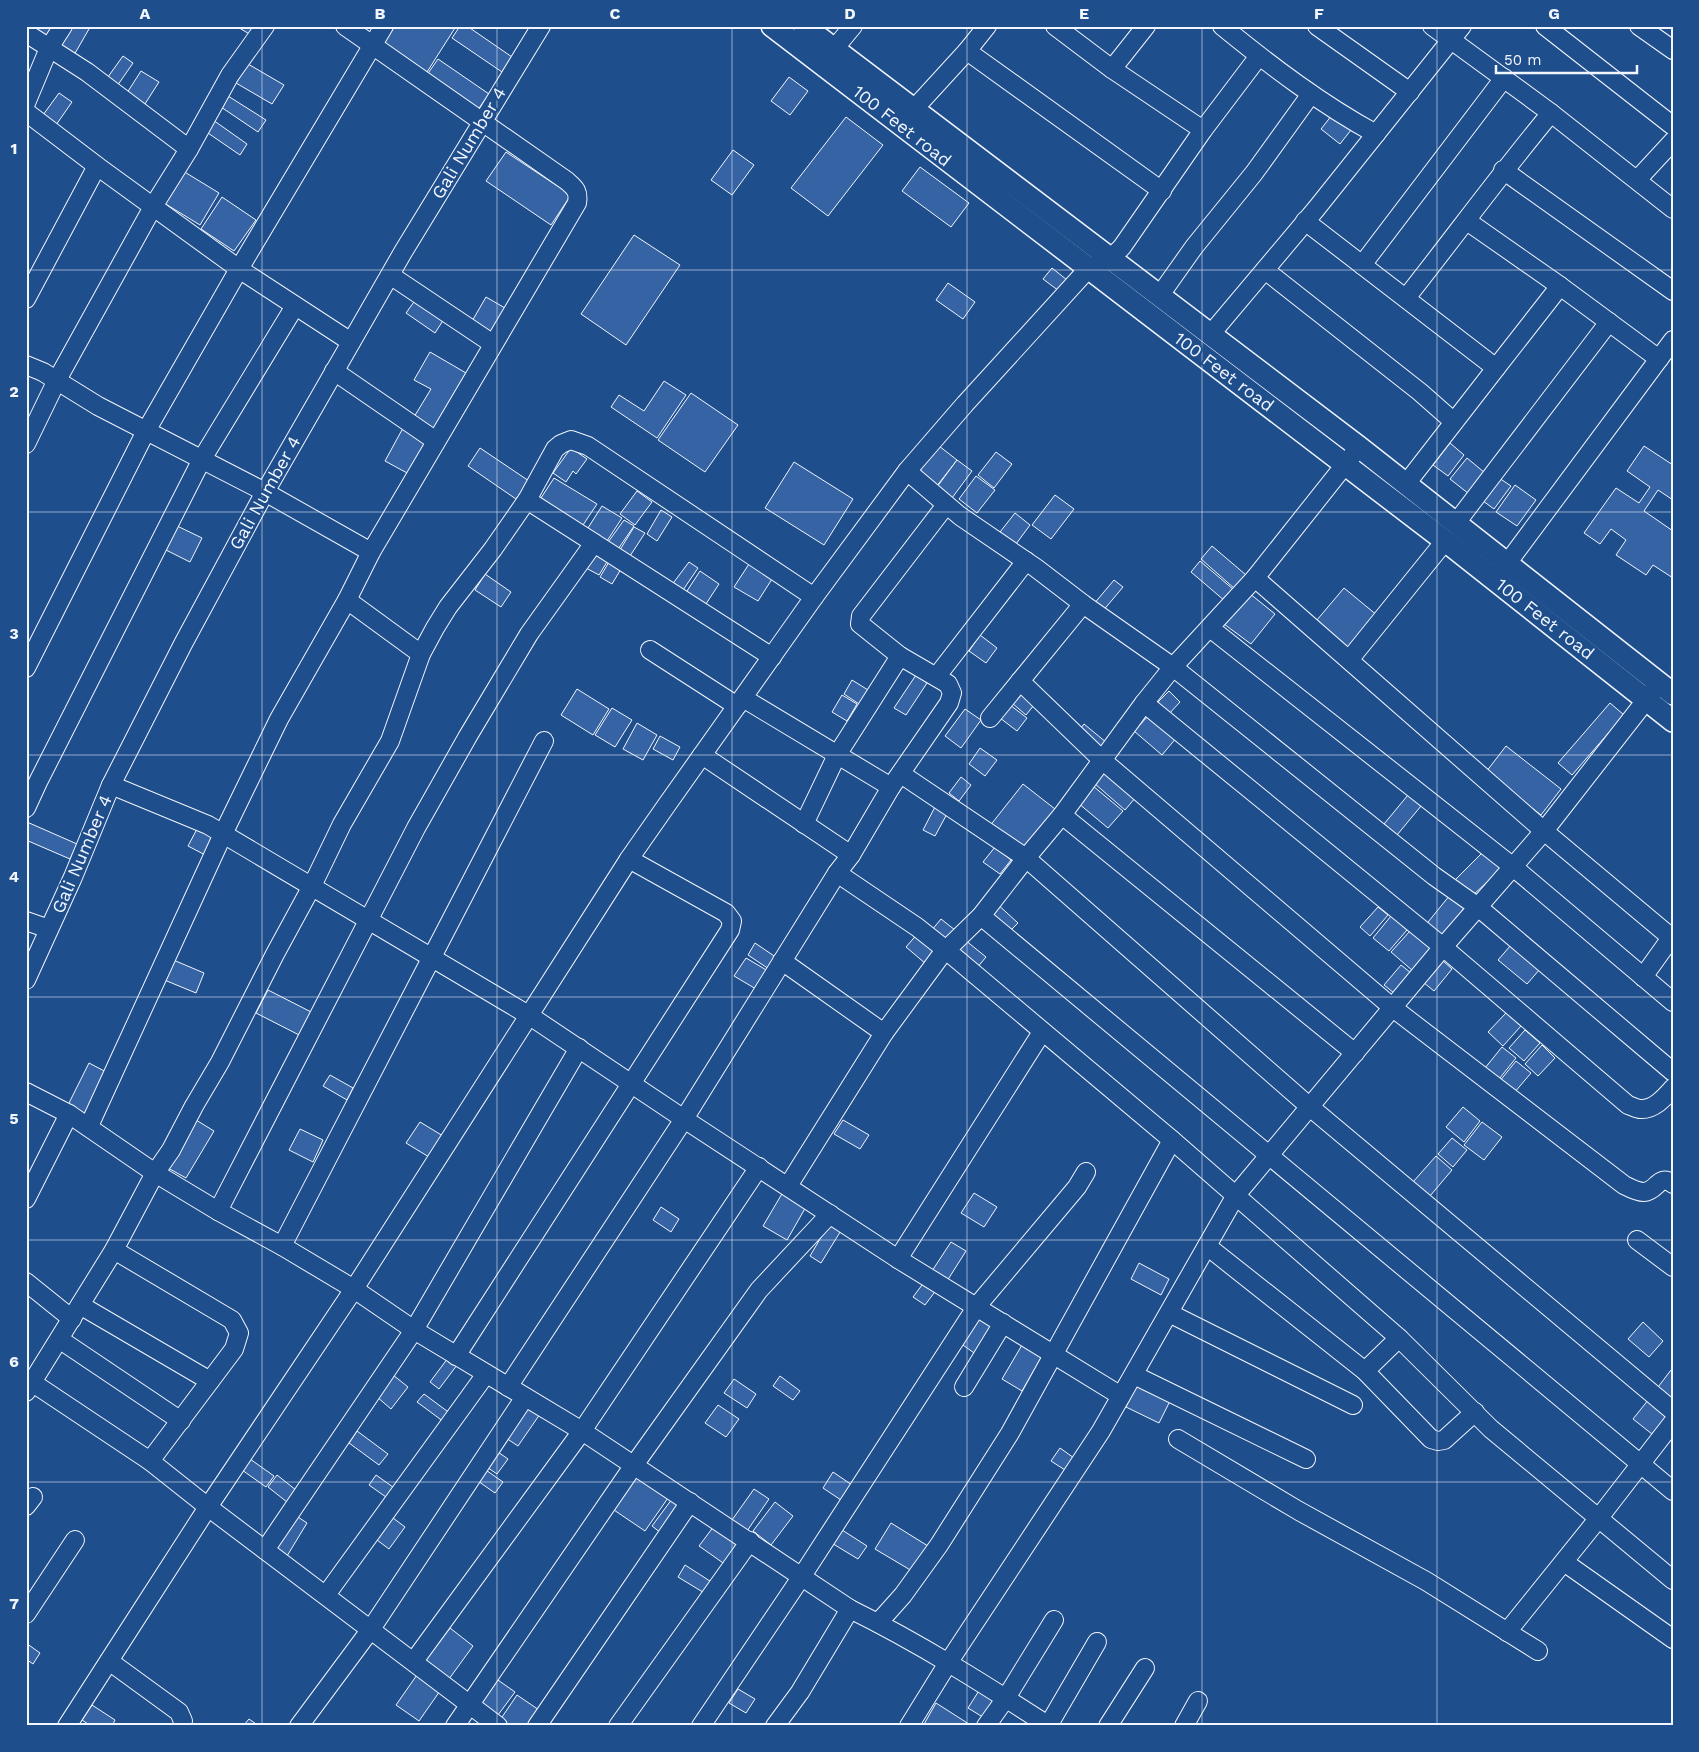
<svg xmlns="http://www.w3.org/2000/svg" width="1699" height="1752" viewBox="0 0 1699 1752" font-family="'Work Sans',sans-serif">
<style>
.building{fill:#3563a3;stroke:#f2f6ff}
.lines{fill:none;stroke-linecap:round;stroke-linejoin:round}
.minor-casing{stroke:#f2f6ff;stroke-width:20}
.tertiary-casing{stroke:#f2f6ff;stroke-width:24}
.minor{stroke:#1f4e8c;stroke-width:18}
.tertiary{stroke:#1f4e8c;stroke-width:21}
.grid{fill:none;stroke:#f2f6ff;stroke-width:1;stroke-opacity:0.55}
.labels{text-anchor:middle;stroke-width:4;stroke-linejoin:round;paint-order:stroke}
.street-label{font-size:18px;fill:#f2f6ff;stroke:#1f4e8c}
.neatline{fill:none;stroke:#f2f6ff;stroke-width:2}
.grid-label{font-size:16px;text-anchor:middle;font-weight:bold;fill:#f2f6ff}
</style>
<rect width="100%" height="100%" fill="#1f4e8c"/>
<g class="building">
<path d="M28,26H52L46,36Z"/>
<path d="M69,26H85L89,29L74,55L58,46Z"/>
<path d="M236,26H257L251,35Z"/>
<path d="M389,26H453L455,28L427,72L379,42Z"/>
<path d="M460,26H467L512,57L502,72L452,38Z"/>
<path d="M123,56L133,63L115,89L105,81Z"/>
<path d="M438,59L489,94L475,114L424,79Z"/>
<path d="M248,64L284,85L272,104L236,83Z"/>
<path d="M141,71L159,82L143,107L125,96Z"/>
<path d="M789,77L808,91L790,115L771,101Z"/>
<path d="M59,93L72,102L56,125L43,115Z"/>
<path d="M228,96L266,120L258,132L221,107Z"/>
<path d="M1332,115L1351,130L1340,144L1321,129Z"/>
<path d="M846,117L883,145L828,216L791,188Z"/>
<path d="M213,120L247,144L240,155L205,131Z"/>
<path d="M733,150L754,165L732,195L711,180Z"/>
<path d="M506,152L571,195L551,225L486,181Z"/>
<path d="M920,167L969,203L951,227L902,191Z"/>
<path d="M183,171L219,193L200,225L164,203Z"/>
<path d="M222,197L256,220L234,251L201,229Z"/>
<path d="M634,235L680,265L626,345L581,314Z"/>
<path d="M1052,268L1067,280L1059,291L1043,279Z"/>
<path d="M948,283L975,302L963,319L936,300Z"/>
<path d="M486,297L505,308L490,334L471,323Z"/>
<path d="M416,299L444,319L435,333L406,313Z"/>
<path d="M430,352L466,373L433,429L414,417L431,389L414,380Z"/>
<path d="M664,381L686,395L657,438L611,407L619,395L644,411Z"/>
<path d="M691,393L738,425L705,472L658,440Z"/>
<path d="M403,428L427,442L409,474L385,461Z"/>
<path d="M1450,443L1464,455L1448,476L1433,465Z"/>
<path d="M939,446L957,460L936,487L918,473Z"/>
<path d="M1644,446L1673,465V500L1658,490L1644,511L1673,531V578L1653,565L1646,575L1616,555L1626,540L1611,529L1600,544L1584,533L1616,488L1639,503L1650,487L1627,471Z"/>
<path d="M480,448L529,481L516,499L468,466Z"/>
<path d="M571,448L587,459L576,474L573,471L566,482L553,473Z"/>
<path d="M996,452L1012,464L994,488L978,475Z"/>
<path d="M1467,458L1485,473L1469,494L1450,479Z"/>
<path d="M957,460L972,471L952,498L937,487Z"/>
<path d="M794,462L853,499L824,545L765,508Z"/>
<path d="M976,476L995,490L977,513L959,499Z"/>
<path d="M1496,476L1511,486L1494,509L1479,498Z"/>
<path d="M554,478L597,504L581,528L539,501Z"/>
<path d="M1515,485L1536,500L1517,526L1496,512Z"/>
<path d="M637,491L652,502L635,525L620,514Z"/>
<path d="M1055,495L1074,509L1051,539L1032,525Z"/>
<path d="M602,506L622,518L605,544L586,531Z"/>
<path d="M661,510L672,517L657,541L647,534Z"/>
<path d="M1015,513L1030,525L1016,544L1000,532Z"/>
<path d="M624,520L634,526L616,552L606,545Z"/>
<path d="M173,524L202,538L190,562L162,548Z"/>
<path d="M634,527L645,533L628,559L618,553Z"/>
<path d="M1212,546L1246,575L1235,589L1201,559Z"/>
<path d="M597,549L610,557L599,575L586,568Z"/>
<path d="M612,557L624,564L612,584L600,577Z"/>
<path d="M1200,561L1234,590L1225,601L1191,572Z"/>
<path d="M689,562L698,568L681,593L671,586Z"/>
<path d="M749,564L772,579L758,601L734,587Z"/>
<path d="M700,571L719,584L704,607L685,594Z"/>
<path d="M485,574L511,592L501,607L475,590Z"/>
<path d="M1114,580L1123,587L1102,612L1093,605Z"/>
<path d="M1344,588L1378,616L1345,655L1311,627Z"/>
<path d="M1249,593L1275,614L1251,644L1224,624Z"/>
<path d="M980,635L997,648L986,663L969,651Z"/>
<path d="M916,675L927,683L906,715L894,708Z"/>
<path d="M852,680L868,690L859,704L844,694Z"/>
<path d="M577,689L609,709L593,735L561,715Z"/>
<path d="M1169,691L1180,702L1167,716L1155,705Z"/>
<path d="M1019,693L1034,705L1026,715L1012,703Z"/>
<path d="M842,695L857,704L847,721L832,712Z"/>
<path d="M1610,703L1624,715L1572,775L1558,763Z"/>
<path d="M1010,705L1027,718L1017,731L1000,718Z"/>
<path d="M612,708L632,720L615,747L595,735Z"/>
<path d="M965,709L981,720L961,748L945,736Z"/>
<path d="M1150,714L1177,737L1162,755L1134,731Z"/>
<path d="M637,723L657,735L643,760L623,749Z"/>
<path d="M1084,724L1107,743L1101,751L1077,733Z"/>
<path d="M660,736L680,747L673,760L653,749Z"/>
<path d="M1506,746L1561,789L1541,815L1486,772Z"/>
<path d="M980,748L997,760L985,776L969,764Z"/>
<path d="M1105,770L1136,797L1125,810L1094,783Z"/>
<path d="M961,777L971,785L959,801L949,793Z"/>
<path d="M1023,784L1055,809L1020,852L989,827Z"/>
<path d="M1093,786L1123,811L1108,828L1078,803Z"/>
<path d="M1408,795L1421,806L1397,835L1384,824Z"/>
<path d="M936,805L948,812L935,836L923,830Z"/>
<path d="M27,822L77,844L70,859L26,840Z"/>
<path d="M197,829L220,841L211,858L188,846Z"/>
<path d="M995,847L1011,860L1000,874L983,862Z"/>
<path d="M1485,850L1503,867L1471,897L1454,881Z"/>
<path d="M1450,895L1465,907L1440,939L1424,927Z"/>
<path d="M995,902L1018,923L1008,933L985,912Z"/>
<path d="M1378,907L1388,915L1370,936L1360,927Z"/>
<path d="M1391,916L1407,930L1389,951L1373,938Z"/>
<path d="M941,919L955,930L945,942L931,931Z"/>
<path d="M1410,931L1432,950L1413,971L1391,952Z"/>
<path d="M919,932L939,949L926,964L906,947Z"/>
<path d="M965,940L986,957L976,969L955,952Z"/>
<path d="M755,943L777,958L769,969L748,955Z"/>
<path d="M1511,945L1540,969L1527,984L1498,960Z"/>
<path d="M746,958L768,971L756,989L734,976Z"/>
<path d="M171,959L204,973L196,993L162,979Z"/>
<path d="M1442,960L1452,969L1434,991L1423,982Z"/>
<path d="M1401,965L1411,973L1394,993L1384,985Z"/>
<path d="M268,990L317,1015L305,1038L256,1013Z"/>
<path d="M1506,1013L1521,1026L1503,1046L1488,1032Z"/>
<path d="M1525,1030L1540,1043L1524,1061L1509,1048Z"/>
<path d="M1542,1045L1555,1058L1538,1076L1525,1064Z"/>
<path d="M1502,1047L1516,1058L1499,1079L1485,1068Z"/>
<path d="M1516,1061L1531,1073L1514,1093L1499,1082Z"/>
<path d="M89,1063L110,1074L88,1118L67,1107Z"/>
<path d="M330,1075L353,1088L347,1100L323,1086Z"/>
<path d="M1463,1107L1480,1121L1464,1142L1446,1127Z"/>
<path d="M196,1120L214,1131L186,1178L168,1168Z"/>
<path d="M843,1120L869,1135L860,1149L834,1134Z"/>
<path d="M420,1122L443,1136L429,1157L406,1143Z"/>
<path d="M1482,1122L1502,1137L1484,1160L1464,1145Z"/>
<path d="M300,1129L323,1140L313,1162L289,1150Z"/>
<path d="M1452,1138L1467,1150L1453,1167L1438,1154Z"/>
<path d="M1436,1156L1452,1170L1430,1196L1413,1182Z"/>
<path d="M783,1192L807,1205L787,1240L763,1226Z"/>
<path d="M974,1193L997,1207L984,1227L961,1213Z"/>
<path d="M661,1207L679,1219L671,1232L653,1220Z"/>
<path d="M830,1222L842,1229L821,1263L810,1256Z"/>
<path d="M951,1242L966,1251L947,1281L932,1271Z"/>
<path d="M1139,1263L1169,1279L1161,1295L1131,1279Z"/>
<path d="M925,1281L937,1289L925,1305L913,1297Z"/>
<path d="M979,1315L996,1327L977,1355L960,1343Z"/>
<path d="M1643,1322L1663,1341L1649,1357L1628,1339Z"/>
<path d="M1022,1345L1042,1356L1022,1391L1002,1379Z"/>
<path d="M448,1358L457,1365L439,1389L430,1382Z"/>
<path d="M1671,1370L1673,1371V1404L1655,1391Z"/>
<path d="M393,1375L408,1387L391,1409L376,1396Z"/>
<path d="M780,1376L800,1391L793,1400L773,1386Z"/>
<path d="M734,1379L756,1394L747,1408L724,1393Z"/>
<path d="M1137,1383L1171,1399L1159,1423L1126,1407Z"/>
<path d="M424,1394L451,1414L444,1422L417,1402Z"/>
<path d="M1649,1399L1668,1414L1652,1434L1633,1419Z"/>
<path d="M526,1405L540,1414L518,1446L503,1436Z"/>
<path d="M718,1405L739,1419L726,1437L705,1423Z"/>
<path d="M357,1431L388,1454L379,1465L349,1443Z"/>
<path d="M1060,1448L1074,1458L1065,1470L1051,1461Z"/>
<path d="M495,1450L508,1459L497,1474L484,1465Z"/>
<path d="M250,1459L274,1476L266,1487L242,1470Z"/>
<path d="M483,1468L503,1482L495,1493L475,1479Z"/>
<path d="M833,1472L855,1487L844,1502L823,1488Z"/>
<path d="M277,1475L301,1494L292,1506L268,1487Z"/>
<path d="M376,1475L400,1492L393,1502L369,1485Z"/>
<path d="M635,1475L668,1498L645,1531L611,1508Z"/>
<path d="M754,1489L769,1499L747,1531L732,1520Z"/>
<path d="M672,1499L681,1506L661,1533L652,1526Z"/>
<path d="M775,1502L793,1516L771,1545L753,1531Z"/>
<path d="M295,1515L307,1523L287,1556L274,1547Z"/>
<path d="M389,1515L405,1527L389,1549L373,1537Z"/>
<path d="M891,1523L928,1546L912,1571L875,1549Z"/>
<path d="M714,1526L740,1545L726,1565L699,1546Z"/>
<path d="M839,1528L867,1546L858,1559L830,1542Z"/>
<path d="M685,1565L713,1583L706,1594L678,1577Z"/>
<path d="M450,1628L473,1646L449,1679L425,1661Z"/>
<path d="M26,1643L40,1653L33,1664L26,1659Z"/>
<path d="M419,1672L442,1688L419,1721L396,1705Z"/>
<path d="M495,1678L515,1692L498,1715L478,1702Z"/>
<path d="M738,1689L755,1699L746,1713L729,1703Z"/>
<path d="M980,1689L997,1699L986,1719L968,1708Z"/>
<path d="M517,1695L539,1710L528,1726H508L500,1720Z"/>
<path d="M936,1703L972,1726H923Z"/>
<path d="M92,1705L115,1720L112,1726H91L82,1720Z"/>
<path d="M249,1719L259,1726H243Z"/>
</g>
<g class="lines">
<defs>
<g id="minor">
<path d="M1055,26L1112,69L1203,130"/>
<path d="M1222,26C1271,66 1321,104 1376,134"/>
<path d="M1317,26L1410,92"/>
<path d="M1432,26L1551,113L1673,209"/>
<path d="M1545,26L1673,126"/>
<path d="M1639,26L1673,50"/>
<path d="M26,33L87,72L189,149"/>
<path d="M834,49L853,26"/>
<path d="M967,51L1162,191"/>
<path d="M1112,69L1146,26"/>
<path d="M26,103L49,48L63,26"/>
<path d="M913,110L967,51L987,26"/>
<path d="M26,112L97,166L239,269L351,342"/>
<path d="M1503,170L1673,291"/>
<path d="M1637,180L1673,141"/>
<path d="M1305,221L1496,368L1406,484"/>
<path d="M1467,221L1560,286L1659,359"/>
<path d="M1362,265L1504,78"/>
<path d="M1265,270L1420,392L1454,422"/>
<path d="M390,275L493,344"/>
<path d="M1160,295L1194,247L1254,173L1311,94"/>
<path d="M1406,298C1455,236 1501,173 1551,113"/>
<path d="M26,299L97,166"/>
<path d="M1210,335L1316,209L1462,26"/>
<path d="M26,365L43,372L98,406L265,492L371,552"/>
<path d="M1496,368L1560,286"/>
<path d="M334,371L436,441"/>
<path d="M26,444L57,380L154,205L189,149L230,75L265,26"/>
<path d="M907,471L960,516L1036,568L1083,604L1173,667L1434,876L1478,907L1673,1072"/>
<path d="M527,500L772,657"/>
<path d="M1456,523L1609,322"/>
<path d="M1500,573L1673,340"/>
<path d="M1255,578L1544,831L1673,939"/>
<path d="M347,600L421,654"/>
<path d="M1210,628L1512,866L1673,1002"/>
<path d="M650,650L737,706"/>
<path d="M1349,660L1445,541"/>
<path d="M26,668L146,431L239,269L384,26"/>
<path d="M937,676L1026,561"/>
<path d="M1020,681L1102,760L1393,1008L1624,1185C1630,1188 1637,1192 1644,1192C1658,1191 1658,1173 1673,1184"/>
<path d="M743,698L891,787"/>
<path d="M1144,703L1443,947L1628,1105C1632,1106 1637,1109 1640,1109C1654,1110 1665,1097 1673,1088"/>
<path d="M990,718L1083,604"/>
<path d="M702,755L851,855L837,873L917,927L946,950L1172,1140L1399,1338L1491,1429L1673,1580"/>
<path d="M901,774L1026,858L1310,1107L1673,1411"/>
<path d="M111,785L208,825L530,1016L684,1119L898,1259L1121,1396"/>
<path d="M26,808L38,782L202,459L295,306"/>
<path d="M1062,815L1355,1053"/>
<path d="M804,824L837,755L900,656"/>
<path d="M851,855L891,787L949,703L952,693L948,684L900,656L860,624L861,616L946,505"/>
<path d="M981,916L1673,1491"/>
<path d="M26,921L49,929"/>
<path d="M782,961L884,1033"/>
<path d="M1643,977L1673,935"/>
<path d="M26,980L73,877L111,785L183,644L265,492L403,252L541,26"/>
<path d="M26,1092L69,1114L155,1173L218,1211L282,1246L354,1289L414,1330L582,1431L850,1609C919,1643 984,1684 1049,1726"/>
<path d="M89,1126L223,834L279,719L347,600L371,552L577,203C579,191 575,188 567,181L345,26"/>
<path d="M788,1186L884,1033L942,954L981,916L1026,858L1062,815L1144,703L1173,667L1255,578L1359,447"/>
<path d="M26,1199L69,1114"/>
<path d="M218,1211L416,828L468,736L529,634L594,543"/>
<path d="M1637,1240L1673,1267"/>
<path d="M282,1246L544,741"/>
<path d="M1207,1246L1365,1371L1431,1439L1438,1441L1444,1440L1475,1412"/>
<path d="M114,1250L232,1320L239,1333L234,1349L150,1461"/>
<path d="M898,1259L1042,1032"/>
<path d="M26,1282L72,1319"/>
<path d="M80,1305L210,1381"/>
<path d="M1169,1313L1353,1405"/>
<path d="M59,1339L181,1421"/>
<path d="M456,1356L730,930L732,921L726,913L629,859"/>
<path d="M1365,1371L1399,1338"/>
<path d="M1134,1375L1306,1459"/>
<path d="M33,1383L150,1461L208,1507L498,1726"/>
<path d="M508,1387L684,1119L837,873"/>
<path d="M964,1387L1003,1323"/>
<path d="M26,1392L114,1250L155,1173L171,1150L194,1106L220,1062L275,954L312,886L342,824L390,741L421,654L435,628L448,607L493,549L527,500L555,449L561,444L571,440L588,446L814,597"/>
<path d="M1178,1439L1299,1511L1426,1581L1538,1651"/>
<path d="M26,1506L33,1497"/>
<path d="M265,1550L414,1330L579,1048"/>
<path d="M1564,1562L1673,1639"/>
<path d="M326,1595L486,1374"/>
<path d="M26,1614L75,1540"/>
<path d="M878,1623L903,1595L939,1545L1010,1433L1172,1140"/>
<path d="M1507,1632L1598,1519L1673,1422"/>
<path d="M109,1661L179,1712L183,1721L182,1726"/>
<path d="M414,1661L582,1431L759,1167"/>
<path d="M67,1726L208,1507L354,1289L629,859L666,806L814,597L907,471L965,404L1088,269L1110,259L1122,247L1203,130L1259,56"/>
<path d="M299,1726L371,1629L525,1397"/>
<path d="M455,1726L634,1465L759,1290L830,1214"/>
<path d="M537,1726L690,1502"/>
<path d="M618,1726L750,1541"/>
<path d="M701,1726L802,1576L977,1306L1077,1187L1086,1172"/>
<path d="M775,1726L800,1692L850,1609"/>
<path d="M909,1726L948,1663L1101,1431L1236,1195L1443,947L1544,831L1654,690"/>
<path d="M986,1726L1006,1698L1054,1620"/>
<path d="M1048,1726L1097,1642"/>
<path d="M1108,1726L1145,1668"/>
<path d="M1184,1726L1198,1701"/>
</g>
<g id="tertiary">
<path d="M772,26L1453,547L1673,721"/>
<path d="M804,26L1359,447L1673,694"/>
</g>
</defs>
<use href="#minor" class="minor-casing"/>
<use href="#tertiary" class="tertiary-casing"/>
<use href="#minor" class="minor"/>
<use href="#tertiary" class="tertiary"/>
</g>
<path class="grid" d="M262,26V1726M497,26V1726M732,26V1726M967,26V1726M1202,26V1726M1437,26V1726M26,270H1673M26,512H1673M26,755H1673M26,997H1673M26,1240H1673M26,1482H1673"/>
<g class="labels">
<g class="street-label">
<text transform="translate(902 126) rotate(38)" y="6">100 Feet road</text>
<text transform="translate(469 143) rotate(-59)" y="6">Gali Number 4</text>
<text transform="translate(1224 372) rotate(37)" y="6">100 Feet road</text>
<text transform="translate(265 493) rotate(-61)" y="6">Gali Number 4</text>
<text transform="translate(1545 619) rotate(38)" y="6">100 Feet road</text>
<text transform="translate(82 854) rotate(-67)" y="6">Gali Number 4</text>
</g>
</g>
<rect width="1699" height="1752" fill="none" stroke="#1f4e8c" stroke-width="55"/>
<path d="M1496 65v8h141v-8" fill="none" stroke="#f2f6ff" stroke-width="2.5"/>
<text x="1504" y="65" font-size="15" fill="#f2f6ff" stroke="#1f4e8c" stroke-width="4" paint-order="stroke">50 m</text>
<rect x="28" y="28" width="1644" height="1696" class="neatline"/>
<g class="grid-label">
<text x="145" y="19">A</text>
<text x="380" y="19">B</text>
<text x="615" y="19">C</text>
<text x="850" y="19">D</text>
<text x="1084" y="19">E</text>
<text x="1319" y="19">F</text>
<text x="1554" y="19">G</text>
<text x="14" y="154">1</text>
<text x="14" y="397">2</text>
<text x="14" y="639">3</text>
<text x="14" y="882">4</text>
<text x="14" y="1124">5</text>
<text x="14" y="1367">6</text>
<text x="14" y="1609">7</text>
</g>
</svg>
